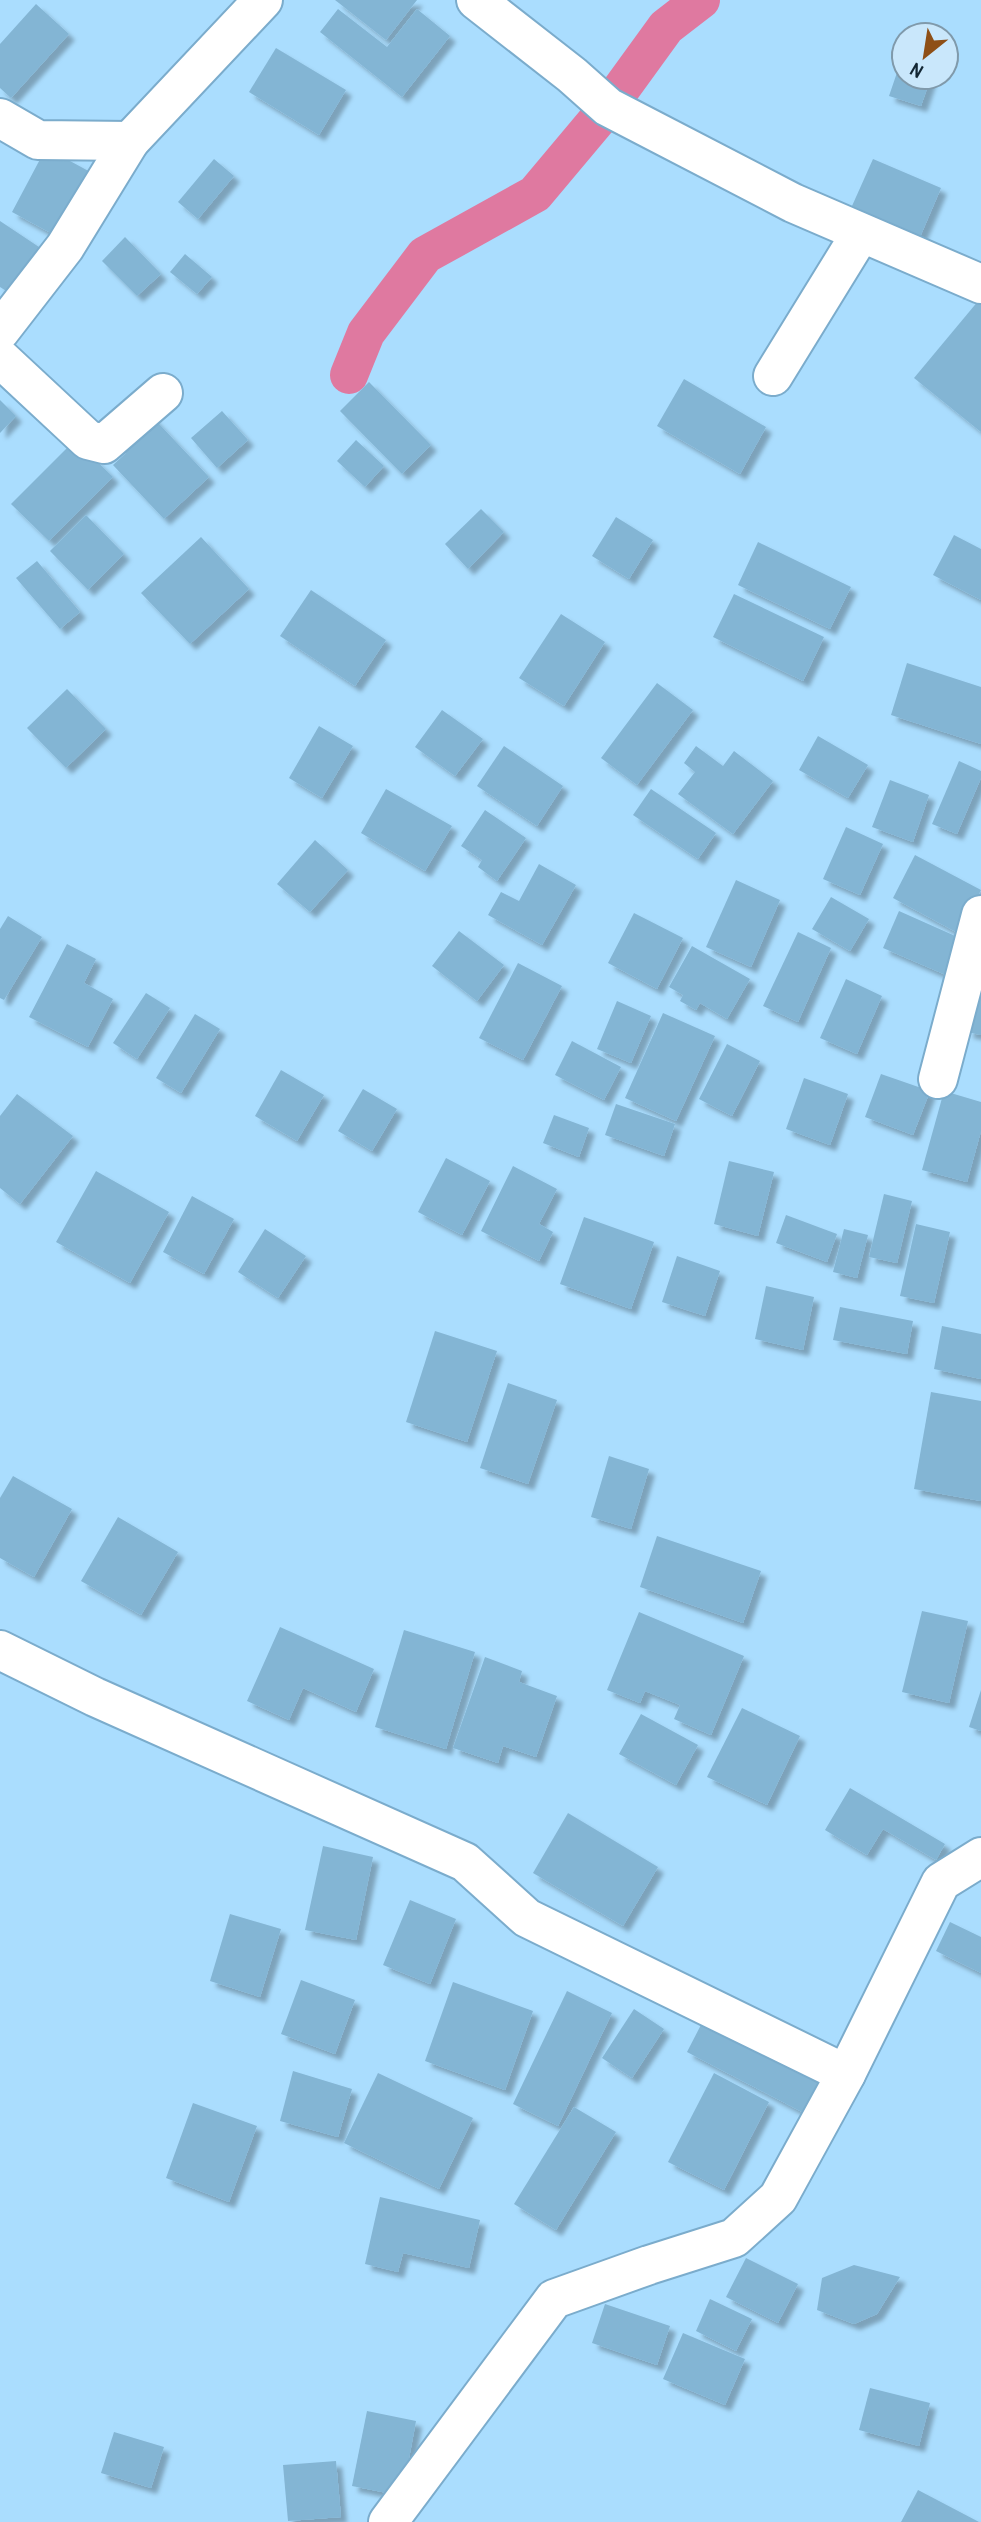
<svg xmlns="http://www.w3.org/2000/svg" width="981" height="2522" viewBox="0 0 981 2522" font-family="'Archivo Narrow',sans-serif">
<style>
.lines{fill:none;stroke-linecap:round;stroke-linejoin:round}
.canal{stroke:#df79a0;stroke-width:38}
.building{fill:#83b5d4;filter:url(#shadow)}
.minor-casing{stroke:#7baccc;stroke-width:42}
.minor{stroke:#fff;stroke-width:38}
</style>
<defs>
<filter id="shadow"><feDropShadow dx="6" dy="6" stdDeviation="2" flood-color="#0004"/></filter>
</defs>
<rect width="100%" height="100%" fill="#aaddfe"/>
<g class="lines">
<path class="canal" d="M349,375L366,333L425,255L535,194L608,107L666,27L701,0"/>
</g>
<g class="building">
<path d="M335,0H417L386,40Z"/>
<path d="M36,4L69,34L11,98L0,88V44Z"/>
<path d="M338,9L387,47L417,9L450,36L402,97L320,32Z"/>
<path d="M276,48L346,90L319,135L249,92Z"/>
<path d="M904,52V77H931L921,106L889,96Z"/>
<path d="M46,148L94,174L60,238L12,212Z"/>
<path d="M214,159L234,176L198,219L178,202Z"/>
<path d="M873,159L941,188L920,237L852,206Z"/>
<path d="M0,221L42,249L11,294L0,287Z"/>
<path d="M125,237L161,274L137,296L102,261Z"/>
<path d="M185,254L212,277L197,294L170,272Z"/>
<path d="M979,300L981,302V432L914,378Z"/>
<path d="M684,379L766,427L740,474L657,426Z"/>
<path d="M369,382L431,445L402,474L340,411Z"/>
<path d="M0,400L16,416L0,433Z"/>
<path d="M145,409L209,477L164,519L113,465L126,453L113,439Z"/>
<path d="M222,411L248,440L217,468L191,438Z"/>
<path d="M75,440L113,477L49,541L11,504Z"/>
<path d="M356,440L384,466L365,487L337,461Z"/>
<path d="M481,509L504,532L468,569L445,544Z"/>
<path d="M86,515L124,554L88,590L50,551Z"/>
<path d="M616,517L653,540L629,579L592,556Z"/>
<path d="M954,535L981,549V600L933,575Z"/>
<path d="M201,537L249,589L190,644L141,593Z"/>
<path d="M758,542L851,587L830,629L738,585Z"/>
<path d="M37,561L80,612L60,629L16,578Z"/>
<path d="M311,590L386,640L355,686L280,636Z"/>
<path d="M734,594L824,637L803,681L713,637Z"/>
<path d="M561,614L605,642L564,706L519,678Z"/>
<path d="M907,663L981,687V744L891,715Z"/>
<path d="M657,683L693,710L637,785L601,758Z"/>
<path d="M67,689L106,729L66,768L27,728Z"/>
<path d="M442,710L483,739L455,776L415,747Z"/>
<path d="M319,726L353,746L322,798L289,778Z"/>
<path d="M818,736L868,765L848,798L799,770Z"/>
<path d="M504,746L563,786L537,826L477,786Z"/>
<path d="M696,746L723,766L734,751L773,781L733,834L678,794L695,772L684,763Z"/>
<path d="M959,761L981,771V778L957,834L932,824Z"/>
<path d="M890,780L929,795L913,842L872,827Z"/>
<path d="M386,789L452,826L425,871L361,833Z"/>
<path d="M651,789L716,833L698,859L633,815Z"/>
<path d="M485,810L526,838L497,881L478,867L482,860L461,846Z"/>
<path d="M846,827L883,844L860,895L823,879Z"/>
<path d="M315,840L348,870L310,912L277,884Z"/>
<path d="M915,855L981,890L958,933L893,898Z"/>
<path d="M539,864L576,885L542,945L488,915L501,892L519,901Z"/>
<path d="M736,880L780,900L751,967L706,947Z"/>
<path d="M831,897L869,919L850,951L812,929Z"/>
<path d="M899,911L962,939L946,975L883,948Z"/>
<path d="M634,913L683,938L657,989L608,963Z"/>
<path d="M8,916L42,937L4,1000L0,998V929Z"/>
<path d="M459,931L504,965L477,1001L432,966Z"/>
<path d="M798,932L831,948L798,1022L763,1006Z"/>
<path d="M67,944L96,959L84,983L113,999L88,1047L29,1017Z"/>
<path d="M692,946L750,979L727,1019L700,1003L696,1010L680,1001L683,995L669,987Z"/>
<path d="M518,963L562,986L523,1060L479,1038Z"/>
<path d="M846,979L882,996L857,1054L820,1038Z"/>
<path d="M981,981V1035L967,1032Z"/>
<path d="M146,993L170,1008L137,1059L113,1043Z"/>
<path d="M617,1001L651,1016L631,1063L597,1049Z"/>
<path d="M663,1013L715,1036L676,1121L625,1098Z"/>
<path d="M195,1014L220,1029L181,1093L156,1078Z"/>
<path d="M572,1041L621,1067L604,1100L555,1075Z"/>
<path d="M727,1044L760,1061L732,1116L699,1099Z"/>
<path d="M281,1070L324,1095L297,1141L255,1116Z"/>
<path d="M881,1074L930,1091L913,1135L865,1117Z"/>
<path d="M804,1078L848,1094L830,1145L786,1129Z"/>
<path d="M363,1089L397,1109L372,1151L338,1131Z"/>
<path d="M944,1091L981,1102V1131L967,1182L922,1170Z"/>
<path d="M17,1094L73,1136L20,1204L0,1188V1116Z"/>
<path d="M616,1104L675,1124L664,1156L605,1135Z"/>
<path d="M554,1115L589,1128L579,1157L543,1143Z"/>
<path d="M446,1158L490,1181L462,1235L418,1212Z"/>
<path d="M729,1161L774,1172L758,1236L714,1224Z"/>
<path d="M513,1166L557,1189L539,1224L553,1232L539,1261L481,1231Z"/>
<path d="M96,1171L169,1212L130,1283L56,1242Z"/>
<path d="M884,1194L912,1201L897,1263L869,1257Z"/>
<path d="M192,1196L234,1219L204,1274L163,1252Z"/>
<path d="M786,1215L837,1234L827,1262L776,1243Z"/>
<path d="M584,1217L654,1242L631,1309L560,1284Z"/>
<path d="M916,1224L950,1232L934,1303L900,1296Z"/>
<path d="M265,1229L306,1256L278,1298L238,1272Z"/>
<path d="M844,1229L868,1235L857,1278L833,1272Z"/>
<path d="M677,1256L720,1271L705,1316L662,1302Z"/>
<path d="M766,1286L814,1297L803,1350L755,1339Z"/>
<path d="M840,1307L913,1321L907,1354L833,1340Z"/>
<path d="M942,1326L981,1334V1379L934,1369Z"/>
<path d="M435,1331L497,1351L467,1442L406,1422Z"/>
<path d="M508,1383L557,1400L528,1484L480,1468Z"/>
<path d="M931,1392L981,1401V1501L914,1489Z"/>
<path d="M609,1456L649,1469L631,1529L591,1517Z"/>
<path d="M13,1476L72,1509L34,1577L0,1558V1498Z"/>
<path d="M118,1517L178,1552L141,1615L81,1581Z"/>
<path d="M657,1536L761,1571L743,1623L640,1587Z"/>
<path d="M922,1611L968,1621L949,1703L902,1692Z"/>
<path d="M639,1612L744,1656L711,1735L674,1719L680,1705L645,1691L640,1703L607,1690Z"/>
<path d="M280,1627L374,1669L356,1712L303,1688L289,1720L247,1701Z"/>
<path d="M404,1630L475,1652L446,1749L375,1727Z"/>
<path d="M485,1657L522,1671L519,1682L557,1696L536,1757L503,1746L498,1763L453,1748Z"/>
<path d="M981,1690V1731L969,1727Z"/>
<path d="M742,1708L800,1736L767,1805L707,1777Z"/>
<path d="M641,1714L698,1745L676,1785L619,1754Z"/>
<path d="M850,1788L945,1844L936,1860L883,1829L867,1855L825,1830Z"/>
<path d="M568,1813L658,1867L623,1926L533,1873Z"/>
<path d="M323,1846L373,1857L356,1940L305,1930Z"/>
<path d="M410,1900L456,1919L430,1984L383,1965Z"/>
<path d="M230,1914L281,1929L260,1997L210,1981Z"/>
<path d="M950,1922L981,1937V1973L936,1951Z"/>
<path d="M301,1980L355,2000L335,2054L281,2034Z"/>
<path d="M453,1982L533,2011L505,2090L425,2061Z"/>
<path d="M567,1991L612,2013L558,2126L513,2104Z"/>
<path d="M634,2009L664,2029L632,2078L602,2058Z"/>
<path d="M704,2019L823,2081L806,2114L687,2052Z"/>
<path d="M293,2071L352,2089L338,2137L280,2121Z"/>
<path d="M378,2073L473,2118L439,2189L344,2143Z"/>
<path d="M714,2073L769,2102L724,2190L668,2162Z"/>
<path d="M193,2103L257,2126L229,2202L166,2178Z"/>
<path d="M574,2107L616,2132L556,2230L514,2204Z"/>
<path d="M380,2197L480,2220L469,2268L403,2253L398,2272L365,2264Z"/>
<path d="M746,2258L798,2284L778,2323L726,2297Z"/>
<path d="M854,2265L900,2277L877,2314L854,2324L817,2310L822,2278Z"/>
<path d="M710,2299L752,2319L736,2351L696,2331Z"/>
<path d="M605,2304L670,2326L657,2365L592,2343Z"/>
<path d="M683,2333L745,2359L725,2405L663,2379Z"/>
<path d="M870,2388L930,2403L919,2446L859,2430Z"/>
<path d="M367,2411L416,2421L402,2496L352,2486Z"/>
<path d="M114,2432L164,2447L151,2488L101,2473Z"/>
<path d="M336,2461L341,2517L288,2521L283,2465Z"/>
<path d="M918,2490L979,2522H901Z"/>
</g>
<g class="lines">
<defs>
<g id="minor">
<path d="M476,0L572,75L608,107L793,203L981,284"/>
<path d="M0,118L38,140L130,141L263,0"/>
<path d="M0,331L65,247L130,141"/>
<path d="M0,358L88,440L104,444L163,393"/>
<path d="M773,376L861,233"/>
<path d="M938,1079L981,915"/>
<path d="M0,1650L95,1697L465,1862L527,1918L846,2074"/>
<path d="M388,2522L554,2299L649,2265L734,2238L778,2198L846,2074L941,1882L981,1857"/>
</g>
</defs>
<use href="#minor" class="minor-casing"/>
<use href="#minor" class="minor"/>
</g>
<g transform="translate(925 56) rotate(210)"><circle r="33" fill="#c9e7fb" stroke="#809aab" stroke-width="2"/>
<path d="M0-5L12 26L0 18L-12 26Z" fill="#8e4f16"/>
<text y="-10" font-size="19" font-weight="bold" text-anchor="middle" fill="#122633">N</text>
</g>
</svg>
